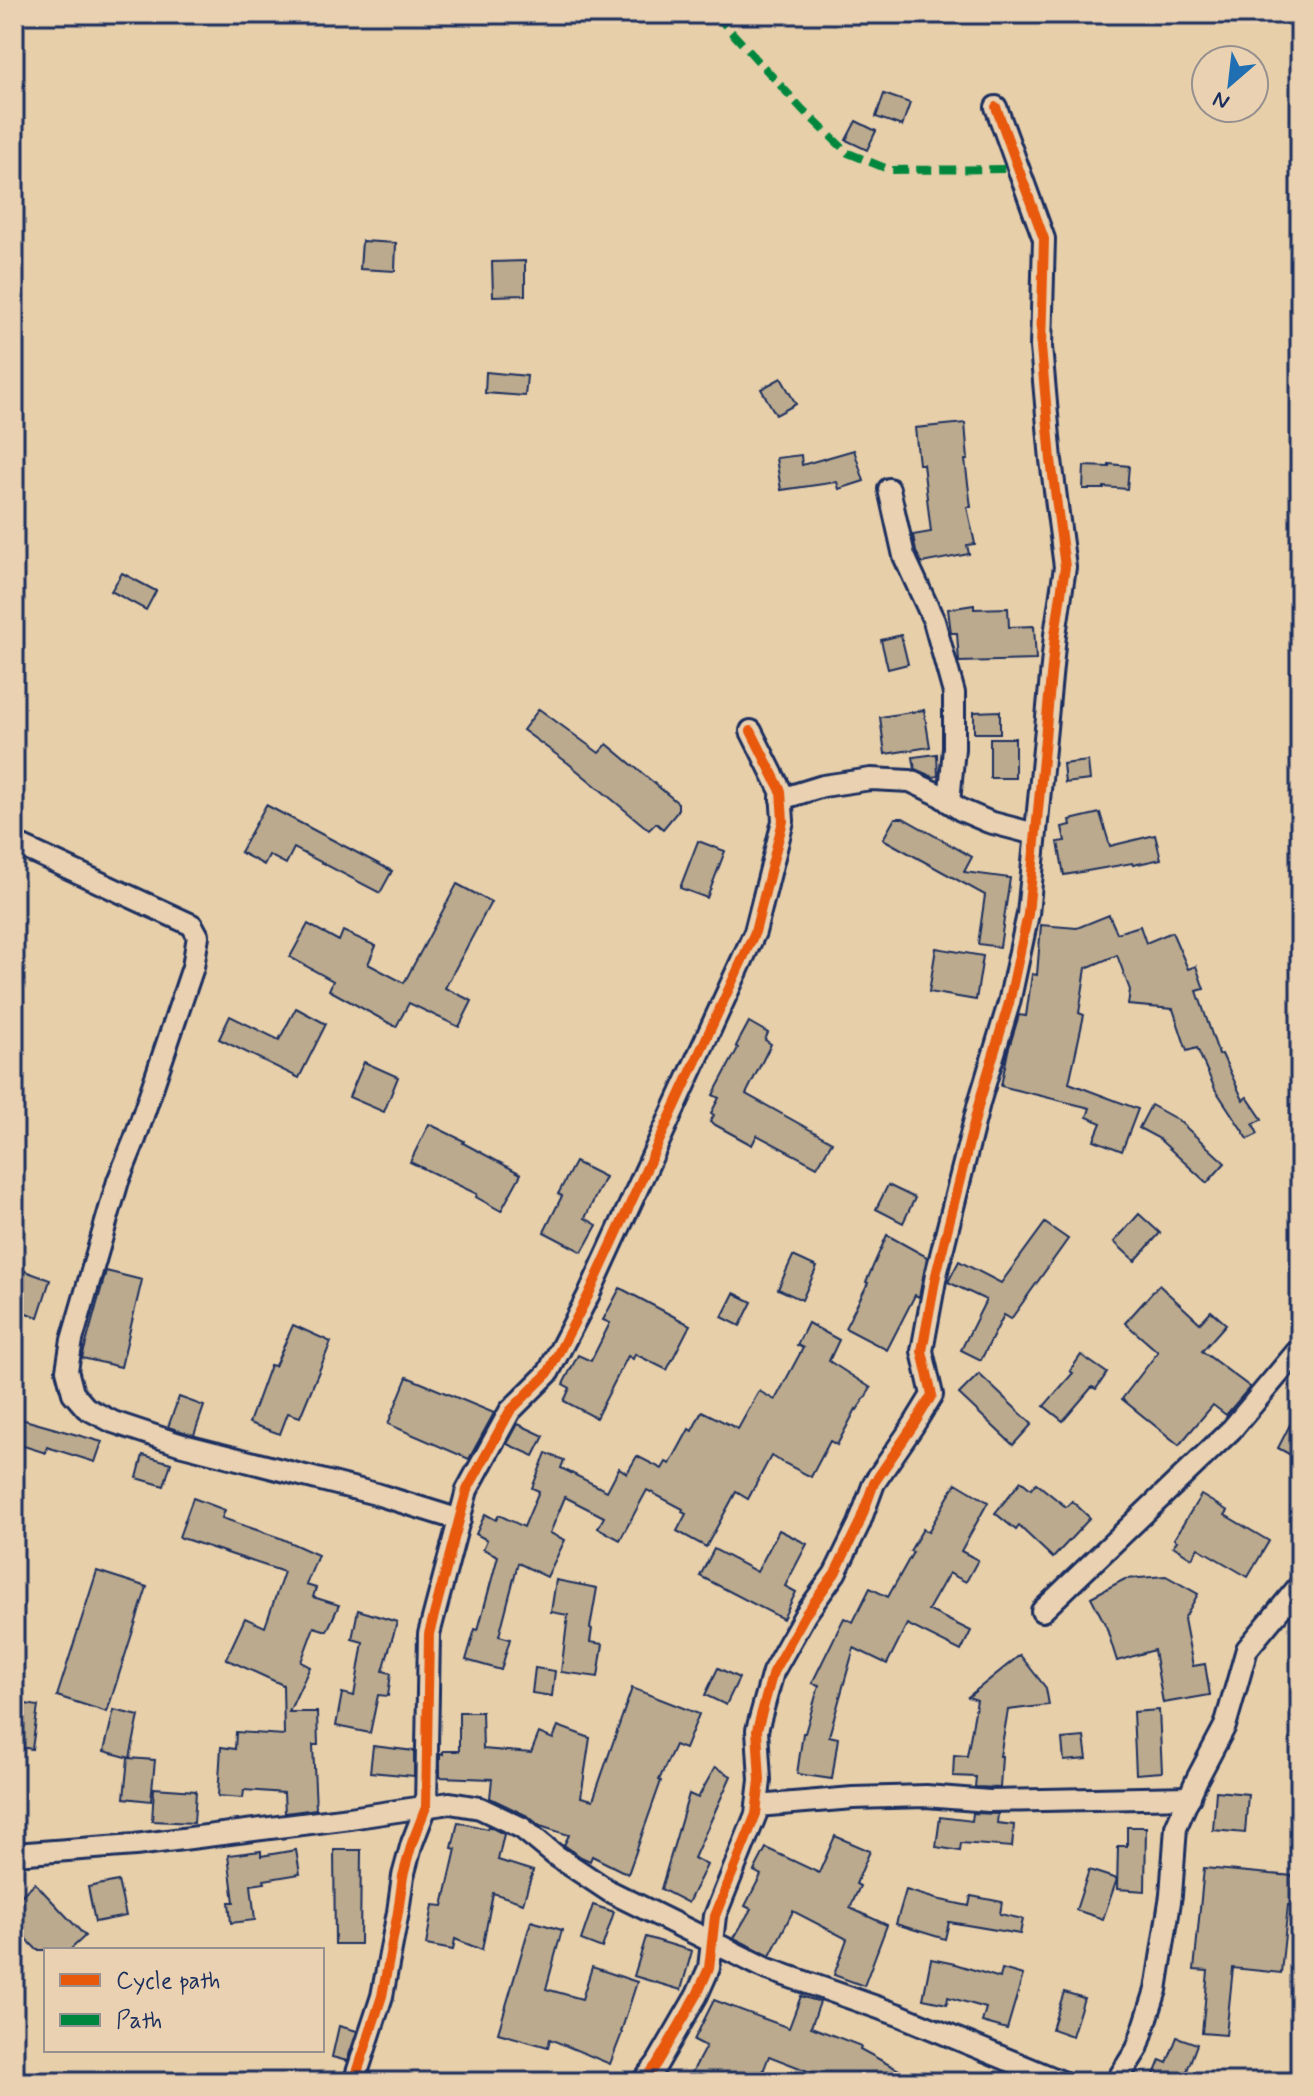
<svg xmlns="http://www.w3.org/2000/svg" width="1314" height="2096" viewBox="0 0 1314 2096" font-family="Mynerve,sans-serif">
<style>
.building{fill:#bbaa8d;stroke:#1b2f5e;stroke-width:2}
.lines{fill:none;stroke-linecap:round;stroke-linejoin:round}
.street-casing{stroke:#1b2f5e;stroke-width:26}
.street{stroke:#e9d1b1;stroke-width:20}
.quiet{stroke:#00873e;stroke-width:8;stroke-dasharray:16 8;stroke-linecap:butt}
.cycleway-casing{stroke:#e9d1b1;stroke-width:15}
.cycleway{stroke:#e8590c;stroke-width:10}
</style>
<rect width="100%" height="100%" fill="#e7cfaa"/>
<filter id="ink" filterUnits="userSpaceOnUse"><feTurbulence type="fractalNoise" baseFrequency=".0125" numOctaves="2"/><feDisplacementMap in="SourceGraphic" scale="16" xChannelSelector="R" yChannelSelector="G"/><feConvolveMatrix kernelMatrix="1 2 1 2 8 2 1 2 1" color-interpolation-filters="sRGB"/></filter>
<g filter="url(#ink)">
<g class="building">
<path d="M884,94L910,103L902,126L876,117Z"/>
<path d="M856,121L876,131L867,150L846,140Z"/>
<path d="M362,241L396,243L395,271L360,269Z"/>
<path d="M525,261V295L493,296L492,262Z"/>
<path d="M486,372L527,376L525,396L485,393Z"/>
<path d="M781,378L796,404L776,415L761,389Z"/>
<path d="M965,423L968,460H965L971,507H967L975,544L967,545L969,554L922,563L916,552L913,535L931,532L923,464H919L915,428Z"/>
<path d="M854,450L864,481L839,489L837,482L781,490L776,458L801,455L802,465Z"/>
<path d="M1109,464L1129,466L1127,489L1104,487V489H1083L1084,466L1109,467Z"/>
<path d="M122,573L156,591L146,610L111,591Z"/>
<path d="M974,605V609L1008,608L1009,627L1034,626L1036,660L959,662L957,633H951L948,609Z"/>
<path d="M901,635L908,664L888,669L881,640Z"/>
<path d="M539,709L599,753L607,744L678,803V811L663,829L656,823L649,830L568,763L523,730Z"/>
<path d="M924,710L930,747L885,754L880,717Z"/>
<path d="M1000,711V733H974V712Z"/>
<rect x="990" y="738" width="25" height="40"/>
<path d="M937,754L938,776L933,777L915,769L913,757Z"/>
<path d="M1088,761L1090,780L1065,783L1063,764Z"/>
<path d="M266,805L392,871L380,893L294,848L286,864L269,855L264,865L240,852Z"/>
<path d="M1100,813L1110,846L1155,835L1161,859L1133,865L1132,863L1064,875L1058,842L1065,841L1062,827L1071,825L1070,820Z"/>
<path d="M895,818H903L972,857L964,872L1010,878L1000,947L978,944L985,895L883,839Z"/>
<path d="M698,841L725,851L707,898L680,888Z"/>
<path d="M457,884L491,902L445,988L472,1001L459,1027L409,1003L396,1027L329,990L333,981L290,957L308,924L339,941L343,931L376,946L368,964L404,983Z"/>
<path d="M1109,915L1117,933L1140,926L1146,943L1172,932L1188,969L1196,966L1204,989L1197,991L1219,1055L1222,1054L1243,1100L1247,1097L1262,1119L1253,1124L1258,1134L1248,1139L1215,1089L1197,1048L1187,1051L1173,1009L1128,1005L1130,990L1117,955L1086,968L1079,1013L1084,1015L1069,1083L1138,1109L1122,1151L1094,1140L1101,1123L1087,1117L1090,1108L1001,1086L1008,1051L1019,1015L1026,1016L1032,974L1037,975L1041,925L1077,928Z"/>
<path d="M936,948L983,956L976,1000L929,992Z"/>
<path d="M296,1008L326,1024L299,1078L219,1039L230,1016L279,1040Z"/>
<path d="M749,1022L768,1033L765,1040L771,1044L746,1094L832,1142L817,1167L757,1135L752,1145L710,1122L714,1115L711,1113L719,1098L713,1095L738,1048L736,1046Z"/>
<path d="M364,1062L398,1077L384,1112L349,1097Z"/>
<path d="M1151,1105L1178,1120L1225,1163L1207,1183L1158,1138L1139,1128Z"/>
<path d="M429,1124L464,1141L463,1143L521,1174L501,1211L476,1197L477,1194L410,1162Z"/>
<path d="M575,1162L605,1177L585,1218L597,1225L582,1252L544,1232L562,1196L558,1194Z"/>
<path d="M888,1185L915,1198L903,1223L876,1209Z"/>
<path d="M1139,1214L1160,1233L1135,1261L1114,1242Z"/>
<path d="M1045,1223L1068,1239L1011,1319L1004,1315L981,1360L961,1350L986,1300L948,1282L959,1261L1001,1283Z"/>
<path d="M887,1235L927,1257L919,1297L915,1295L887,1350L845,1328L868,1283L866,1282Z"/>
<path d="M793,1256L817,1267L802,1300L778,1289Z"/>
<path d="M22,1270L50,1280L38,1317L14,1309V1292Z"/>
<path d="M106,1271L142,1280L121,1367L82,1358Z"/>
<path d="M1159,1285L1200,1323L1211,1311L1226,1324L1202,1351L1250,1387L1226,1415L1213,1405L1179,1445L1122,1399L1158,1352L1125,1323Z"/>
<path d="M620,1288L690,1325L667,1370L635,1354L633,1359L628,1356L596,1418L564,1401L570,1388L563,1384L578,1355L591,1361L610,1323L603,1320Z"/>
<path d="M734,1293L752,1302L740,1326L722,1317Z"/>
<path d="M808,1323L839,1340L829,1361L871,1388L857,1410L856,1409L837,1445L830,1441L811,1477L771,1456L748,1499L736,1492L706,1547L677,1531L686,1514L682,1512L683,1509L647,1490L620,1540L598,1528L604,1517L565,1497L550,1533L565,1540L547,1577L518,1563L499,1636L510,1639L501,1670L466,1660L475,1629L478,1630L498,1556L483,1549L487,1540L476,1534L485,1514L496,1520L499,1515L524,1527L539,1491L532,1488L546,1453L564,1460L561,1468L607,1491L619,1468L627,1473L637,1456L662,1469L666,1462L670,1464L689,1429L692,1431L702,1411L738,1429L759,1391L775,1400L803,1348L797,1345Z"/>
<path d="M293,1325L331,1342L300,1417L288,1413L280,1434L249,1423L270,1365L275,1366Z"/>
<path d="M1081,1355L1107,1373L1096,1389L1092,1387L1063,1421L1044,1406L1073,1373L1070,1371Z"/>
<path d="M979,1374L1032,1424L1013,1445L959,1394Z"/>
<path d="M407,1377L494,1413L469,1459L388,1424Z"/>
<path d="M179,1397L204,1406L194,1435L168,1427Z"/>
<path d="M1300,1405V1460L1278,1448Z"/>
<path d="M14,1417L102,1442L95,1462L47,1447L46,1453L14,1443Z"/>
<path d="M518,1424L544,1436L534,1456L507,1444Z"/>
<path d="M143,1455L171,1463L164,1486L137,1478Z"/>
<path d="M1021,1481L1031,1489L1036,1483L1066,1507L1072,1501L1090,1518L1053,1558L1019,1526L1016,1530L995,1513Z"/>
<path d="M956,1483L988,1502L961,1551L978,1560L966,1582L949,1573L928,1610L971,1631L961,1651L907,1624L887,1664L854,1648L829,1736L838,1738L832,1779L797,1774L803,1733H805L819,1685L812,1683L844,1618L853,1622L870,1588L888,1597L913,1552L910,1551L923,1529L928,1532Z"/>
<path d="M1201,1495L1228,1511L1225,1515L1269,1541L1248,1577L1198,1548L1192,1558L1173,1546L1177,1541L1174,1539Z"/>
<path d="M193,1498L225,1510L222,1518L280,1538L318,1555L306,1585L316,1588L313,1597L339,1605L327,1631L314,1627L301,1662L310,1667L289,1712H317L318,1745H313L316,1809L285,1813L284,1793L244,1790L243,1798L218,1796L221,1747L235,1749L236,1732L284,1735L283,1685L226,1659L245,1618L265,1627L284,1572L179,1537Z"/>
<path d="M779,1530L807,1544L785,1586L796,1592L783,1619L700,1576L714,1549L757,1572Z"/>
<path d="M97,1571L147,1587L107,1712L57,1696Z"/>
<path d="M1166,1576L1198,1594L1184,1619L1193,1666L1205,1664L1210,1695L1163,1703L1154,1650L1117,1661L1106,1626L1091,1597L1125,1579Z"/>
<path d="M556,1580L597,1588L590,1628L592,1629L590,1642L603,1644L598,1677L561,1672L568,1615L551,1612Z"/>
<path d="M358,1610L397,1622L383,1671L391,1673L388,1696L378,1695L370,1733L336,1726L342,1693L354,1696L363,1642L352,1639Z"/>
<path d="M1020,1655L1046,1688L1049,1705L1008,1710L1000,1756H1002L1000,1788L975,1787L976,1777L953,1776L954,1755L967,1756L977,1700L968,1697Z"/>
<path d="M535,1668L555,1671L552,1696L532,1693Z"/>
<path d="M718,1668L739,1678L726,1705L705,1695Z"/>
<path d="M632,1688L699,1714L685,1749L675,1745L659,1780L661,1781L628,1874L592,1856L590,1861L581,1857L564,1845L569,1835L540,1826L528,1816L490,1798L492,1779L440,1777V1753L443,1754V1751H459V1712H482L483,1749L531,1753L539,1733L553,1739L558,1726L590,1738L581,1797L593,1800Z"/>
<path d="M14,1702L38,1706L32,1749L14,1746Z"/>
<path d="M114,1710L139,1716L130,1758L104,1751Z"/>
<path d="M1159,1710L1162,1772L1136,1774L1133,1712Z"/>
<path d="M1084,1737L1087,1759L1064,1761L1062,1739Z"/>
<path d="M373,1746L414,1751V1776L370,1772Z"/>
<path d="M128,1758L155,1760L151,1801L124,1798Z"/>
<path d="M715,1767L731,1776L694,1858L707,1865L688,1903L661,1889L689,1794L698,1798Z"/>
<path d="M154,1788L196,1791L194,1823L152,1821Z"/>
<path d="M1216,1791L1248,1794L1245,1833L1213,1830Z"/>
<path d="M973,1813L998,1814L997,1823L1014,1825L1012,1847L961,1843L960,1851L936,1847L940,1817L972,1821Z"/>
<path d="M458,1822L487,1829L488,1826L504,1834L498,1860L533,1871L523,1903L493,1893L482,1950L455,1939L453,1950L426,1945L433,1905L443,1906L456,1849L452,1848Z"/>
<path d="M1127,1827H1146L1145,1891L1117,1889L1118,1846H1127Z"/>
<path d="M835,1836L870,1851L856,1884L860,1886L850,1908L887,1925L864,1986L834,1975L847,1939L793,1911L770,1956L734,1938L751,1909L745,1906L761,1875L754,1871L766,1848L819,1873Z"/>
<path d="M296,1850L300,1874L264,1880L265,1883L251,1885L255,1920L231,1923L229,1902H234L228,1855L261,1851V1856Z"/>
<path d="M334,1850H361L360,1944H335Z"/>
<path d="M1204,1868L1293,1876L1292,1905H1288L1281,1973L1233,1968L1226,2035L1202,2033L1208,1971L1194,1970Z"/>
<path d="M1089,1870L1117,1879L1103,1919L1076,1910Z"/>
<path d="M118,1881L126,1916L95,1922L88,1887Z"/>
<path d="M35,1883L85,1936L70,1950H37L14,1926V1902Z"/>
<path d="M906,1890L936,1899L969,1906L971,1896L1002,1902L1000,1914L1023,1919L1020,1934L949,1922L945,1939L896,1924Z"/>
<path d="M593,1905L614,1912L602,1948L581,1940Z"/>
<path d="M531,1921L562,1930L546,1989L582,1999L592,1967L637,1982L621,2032L622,2033L610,2064L550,2039L548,2047L498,2033Z"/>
<path d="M646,1937L692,1951L681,1990L634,1976Z"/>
<path d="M931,1959L955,1964L1000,1978L1002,1969L1023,1975L1007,2029L982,2022L986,2008L948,1997L947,2004L923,1999Z"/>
<path d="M1064,1992L1084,1998L1072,2036L1052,2029Z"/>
<path d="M801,1996L820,2002L811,2027L861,2046L860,2049L921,2082H818V2075L769,2056L759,2082H687L706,2046L694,2040L714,2000L789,2028Z"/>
<path d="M339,2026L357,2031L347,2061L332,2057Z"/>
<path d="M1177,2037L1197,2044L1187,2071L1212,2082H1151L1160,2060L1167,2063Z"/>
</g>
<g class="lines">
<defs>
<g id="street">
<path d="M889,489L904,556L934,621L954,693V748L949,802"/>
<path d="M781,799L823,786L871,779L910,781L938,794L961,810L989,822L1035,834"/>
<path d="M14,843L192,925L198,936L193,967L135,1139L118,1181L72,1340L67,1370L73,1393L86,1408L113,1422L179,1444L376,1494L460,1520"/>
<path d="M1042,1611L1232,1429L1300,1348"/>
<path d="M757,1806L853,1798L926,1796L989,1801L1190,1797"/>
<path d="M14,1854L135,1845L350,1818L450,1803L480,1808L522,1828L555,1855L609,1891L765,1968L899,2015L1062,2082"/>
<path d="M354,2082L382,1996L398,1912L403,1876L412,1843L426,1807L429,1634L467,1490L510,1411L548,1373L588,1296L755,932L783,821L781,791L751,731"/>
<path d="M643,2082L657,2064L697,1995L709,1968L715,1916L756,1814L760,1780L757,1730L773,1672L805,1615L835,1573L859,1524L874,1483L913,1426L932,1395L922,1351L936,1275L979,1103L1009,1003L1028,914L1055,635L1065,567L1051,460L1041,347L1044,239L996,107"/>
<path d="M1116,2082L1137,2049L1156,1990L1171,1895L1176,1827L1197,1779L1225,1726L1247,1649L1300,1585"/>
</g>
</defs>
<use href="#street" class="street-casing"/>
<use href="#street" class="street"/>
<path class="quiet" d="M715,14L803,110L848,153L890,170L1019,169"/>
<defs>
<g id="cycleway">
<path d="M354,2082L382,1996L398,1912L403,1876L412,1843L426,1807L429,1634L467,1490L510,1411L548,1373L588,1296L755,932L783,821L781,791L751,731"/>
<path d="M643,2082L657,2064L697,1995L709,1968L715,1916L756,1814L760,1780L757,1730L773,1672L805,1615L835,1573L859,1524L874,1483L913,1426L932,1395L922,1351L936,1275L979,1103L1009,1003L1028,914L1055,635L1065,567L1051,460L1041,347L1044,239L996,107"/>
</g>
</defs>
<use href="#cycleway" class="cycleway-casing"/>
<use href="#cycleway" class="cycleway"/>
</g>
</g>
<rect width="1314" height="2096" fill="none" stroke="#e9d1b1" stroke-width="48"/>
<rect x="24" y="24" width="1266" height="2048" fill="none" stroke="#1b2f5e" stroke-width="3" filter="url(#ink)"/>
<rect x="44" y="1948" width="280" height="104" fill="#e9d1b1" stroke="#979090" stroke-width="2"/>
<rect x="60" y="1974" width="40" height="12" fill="#e8590c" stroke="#979090" stroke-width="2"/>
<text x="116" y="1988" font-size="24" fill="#1b2f5e">Cycle path</text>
<rect x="60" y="2014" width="40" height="12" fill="#00873e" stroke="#979090" stroke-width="2"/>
<text x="116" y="2028" font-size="24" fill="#1b2f5e">Path</text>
<g transform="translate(1230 84) rotate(208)"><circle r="38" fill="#e9d1b1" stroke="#979090" stroke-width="2"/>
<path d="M0-6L14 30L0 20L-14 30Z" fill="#1f6fb2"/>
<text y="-12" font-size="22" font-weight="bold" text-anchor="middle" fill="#1b2f5e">N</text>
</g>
</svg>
